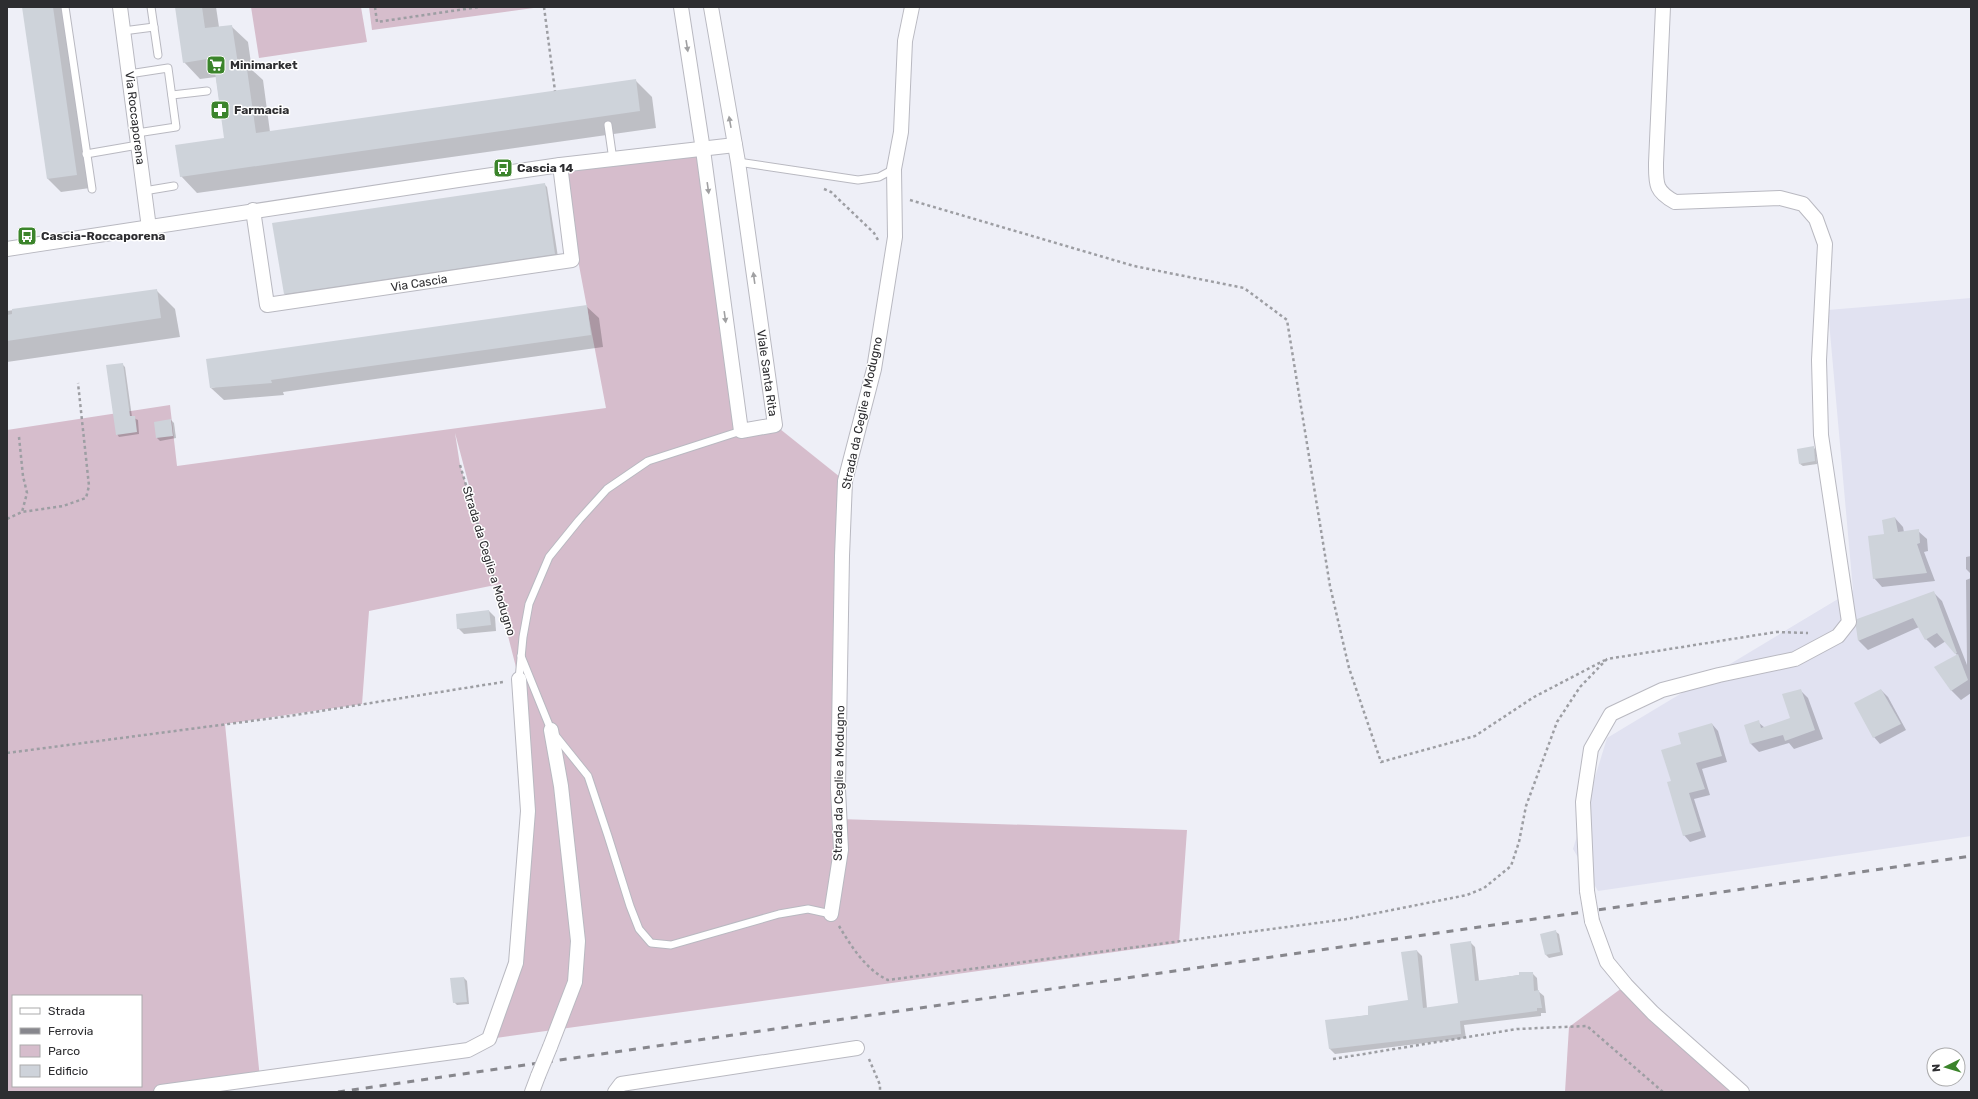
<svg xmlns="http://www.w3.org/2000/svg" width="1978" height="1099" viewBox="0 0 1978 1099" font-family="Rubik,sans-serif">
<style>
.built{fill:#e1e2f1}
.green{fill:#d6bdcc;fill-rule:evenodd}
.shadow{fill:#0003}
.building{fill:#ced3da}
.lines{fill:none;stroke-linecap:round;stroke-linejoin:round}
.lane-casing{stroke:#b9b9c1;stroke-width:9}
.street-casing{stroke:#b9b9c1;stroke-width:16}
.path{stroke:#9d9ea3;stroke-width:2.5;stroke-dasharray:3 3;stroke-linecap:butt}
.lane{stroke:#fff;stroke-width:7}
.street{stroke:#fff;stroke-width:14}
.rail{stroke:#87878d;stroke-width:3;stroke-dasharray:7 7;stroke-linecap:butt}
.street-bridge-casing{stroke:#b9b9c1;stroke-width:16;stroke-linecap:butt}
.street-bridge{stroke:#fff;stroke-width:14}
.oneway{fill:#a0a0a2}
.labels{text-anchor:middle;stroke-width:3;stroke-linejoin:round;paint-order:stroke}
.poi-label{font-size:12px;font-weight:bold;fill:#2d2d30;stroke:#fff;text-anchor:start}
.street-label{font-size:12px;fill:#2d2d30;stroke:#fff}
</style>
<rect width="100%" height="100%" fill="#eeeff7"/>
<path class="built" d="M1971,298V836L1598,891L1573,849L1607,738L1853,590L1828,310Z"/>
<g class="green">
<path d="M251,7H361L367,42L259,58Z"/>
<path d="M369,7H541L372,30Z"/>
<path d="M703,150L741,431L775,425L845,481L839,819L1187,830L1179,943L489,1039L516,963L528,811L519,679L495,585L369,611L362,704L225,724L260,1079L159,1092H7V430L170,405L177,466L606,408L560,165ZM455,433L491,568L460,465ZM13,996H141V1086H13Z"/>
<path d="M1626,985L1735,1092H1565L1569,1027Z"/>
</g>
<g class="shadow">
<path d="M23,7H64L90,188L61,192L48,179Z"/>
<path d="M176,7H216L219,27L231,26L248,42L252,70L263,80L270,132L635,80L652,97L656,128L197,193L181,176L225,139L216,77L200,79L184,62Z"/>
<path d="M544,184L547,187L558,257L287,296L284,293Z"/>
<path d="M156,290L175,309L180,337L7,362V311Z"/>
<path d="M586,306L599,318L603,347L283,392L284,395L224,400L211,388Z"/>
<path d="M122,364L125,367L132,417L138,420L139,434L119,437L117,434Z"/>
<path d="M171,420L174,423L176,438L160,441L157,438L155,423Z"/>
<path d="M1813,447L1816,450L1817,464L1803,466L1800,464Z"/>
<path d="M1895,518L1903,527L1904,532L1918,531L1927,539L1928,551L1924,552L1935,581L1882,587L1874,578L1885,535Z"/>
<path d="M1971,556V574L1966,569V557Z"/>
<path d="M1971,578V693L1961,700L1951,690L1957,655L1946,641L1935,648L1926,639L1919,627L1868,650L1859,641L1857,627L1933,592L1942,601L1967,665L1966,580Z"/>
<path d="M489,611L495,617L496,631L464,634L458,628Z"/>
<path d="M1800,690L1808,698L1823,739L1794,749L1789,743L1759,752L1751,744L1758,722L1765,728L1791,719Z"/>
<path d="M1881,690L1888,697L1906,730L1880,744L1874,737Z"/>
<path d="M1712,724L1718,731L1727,762L1702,769L1710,795L1694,799L1706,837L1690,842L1684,835L1672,782L1682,745Z"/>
<path d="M1556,932L1559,934L1563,955L1549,958L1546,955Z"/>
<path d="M1470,942L1475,947L1479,981L1532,973L1537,978L1538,991L1544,996L1546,1013H1541V1016L1464,1025L1466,1038L1335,1054L1330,1049L1326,1021L1369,1015L1409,1001L1417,951L1422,956L1427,1008L1459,1004Z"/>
<path d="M464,978L467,981L469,1004L457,1005L454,1002Z"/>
</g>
<g class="building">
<path d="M22,7H53L77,175L47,179Z"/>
<path d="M175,7H202L205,28L232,25L238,64L246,62L256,133L636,79L640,111L180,177L175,145L224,138L213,58L183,63Z"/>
<path d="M545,183L555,254L284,294L272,223Z"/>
<path d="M157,289L161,318L7,341V315L12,314V309Z"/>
<path d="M587,305L591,335L271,380L272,383L210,388L206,359Z"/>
<path d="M123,363L130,416H135L137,432L116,435L106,365Z"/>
<path d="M171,419L173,436L156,438L154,422Z"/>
<path d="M1814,446L1815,461L1799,464L1797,449Z"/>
<path d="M1895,517L1898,532L1919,529L1920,543L1917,544L1927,573L1873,579L1868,536L1884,534L1882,520Z"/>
<path d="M1934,591L1957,653L1955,654L1937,633L1925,640L1913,618L1858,641L1856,627L1857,619Z"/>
<path d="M489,610L491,625L457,629L456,614Z"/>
<path d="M1958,654L1968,680L1951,691L1934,667Z"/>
<path d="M1801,689L1815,730L1785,741L1783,735L1750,744L1744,725L1759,720L1761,728L1790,718L1782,694Z"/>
<path d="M1881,689L1901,724L1873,738L1854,703Z"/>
<path d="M1712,723L1722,756L1696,763L1705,789L1689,793L1701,831L1683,836L1667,782L1671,781L1661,750L1681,744L1678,733Z"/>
<path d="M1556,930L1560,952L1545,955L1540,934Z"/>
<path d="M1471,941L1475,981L1519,975V972H1533L1534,991L1539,990L1542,1008H1537V1011L1460,1021L1461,1034L1329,1049L1325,1020L1368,1015V1006L1408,1000L1401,952L1417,950L1423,1008L1458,1003L1450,944Z"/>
<path d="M464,977L467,1002L453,1003L450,978Z"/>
</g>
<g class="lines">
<defs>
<g id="lane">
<path d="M65,7L92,189"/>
<path d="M151,7L158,55"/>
<path d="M123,31L154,27"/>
<path d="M129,74L168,68L176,127L137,133"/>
<path d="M172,95L207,91"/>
<path d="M608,125L613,160"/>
<path d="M86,154L138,145"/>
<path d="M738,162L858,180L879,177L894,169"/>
<path d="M144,191L174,186"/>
<path d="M521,656L551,730L588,776L608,836L630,906L639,929L651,943L671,945L779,914L808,909L831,914"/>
<path d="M519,679L523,637L529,604L549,557L579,520L607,489L648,461L741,431"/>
</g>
<g id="street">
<path d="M120,7L149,228"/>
<path d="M681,7L703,150L741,431L775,425L738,162L711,7"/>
<path d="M253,210L267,305L572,260L560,165"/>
<path d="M7,249L458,180L560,165L735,145"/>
<path d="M1587,891L1583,802L1591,749L1611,714L1662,690L1719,675L1795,659L1838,636L1849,622L1821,435L1819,360L1825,244L1816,219L1803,204L1780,198L1675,202C1655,191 1656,184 1656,163L1663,7"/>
<path d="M831,914L841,850L838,789L842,556L845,481L874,369L895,237L894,169L901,132L905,41L912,7"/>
<path d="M1592,921L1607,962L1626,985L1653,1013L1742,1092"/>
<path d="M550,1047L575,982L578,941L561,786L551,730"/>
<path d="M161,1092L468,1050L489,1039L516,963L528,811L519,679"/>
<path d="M532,1092L538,1076"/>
<path d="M615,1092L621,1084L857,1048"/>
</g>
</defs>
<use href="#lane" class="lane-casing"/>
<use href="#street" class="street-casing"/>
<g class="path">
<path d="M375,7L377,22L479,7"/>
<path d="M544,7L555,91"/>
<path d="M824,189L831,192L874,233L878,240"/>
<path d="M910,200L1134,266L1244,288L1287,320L1330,586L1349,668L1381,762L1475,736L1534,697L1605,660"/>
<path d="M19,437L23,476L27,493L22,512"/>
<path d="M460,465L510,632"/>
<path d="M7,519L22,512L63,506L86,498L89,486L78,383"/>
<path d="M7,753L289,716L503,682"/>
<path d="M839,926C851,946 866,970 888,980L1347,919L1467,895L1484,888L1511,866L1519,842L1526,806L1557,722L1580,687L1607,659L1776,632L1808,633"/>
<path d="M869,1059L880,1085V1092"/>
<path d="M1333,1059L1517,1029L1587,1026L1663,1092"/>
</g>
<use href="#lane" class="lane"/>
<use href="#street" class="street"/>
<path class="rail" d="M338,1092L1971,856"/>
<defs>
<g id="street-bridge">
<path d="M1587,891L1592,921"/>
<path d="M538,1076L550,1047"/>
</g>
</defs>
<use href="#street-bridge" class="street-bridge-casing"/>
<use href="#street-bridge" class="street-bridge"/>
</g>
<defs><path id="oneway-solid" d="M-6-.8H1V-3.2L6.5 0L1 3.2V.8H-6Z"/></defs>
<g class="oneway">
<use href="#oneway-solid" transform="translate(687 46) rotate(81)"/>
<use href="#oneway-solid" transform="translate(730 122) rotate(-100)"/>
<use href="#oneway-solid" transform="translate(708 188) rotate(82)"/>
<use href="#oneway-solid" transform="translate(754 278) rotate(-98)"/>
<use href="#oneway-solid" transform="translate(725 317) rotate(82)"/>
</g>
<defs>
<symbol id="supermarket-square" viewBox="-11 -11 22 22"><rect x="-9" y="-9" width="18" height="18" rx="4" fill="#3b842b" stroke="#fff"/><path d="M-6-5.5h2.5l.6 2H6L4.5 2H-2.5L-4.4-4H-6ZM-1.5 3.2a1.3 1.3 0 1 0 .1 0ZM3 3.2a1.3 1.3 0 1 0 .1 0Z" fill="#fff"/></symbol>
<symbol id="pharmacy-square" viewBox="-11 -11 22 22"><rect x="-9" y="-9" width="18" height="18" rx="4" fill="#3b842b" stroke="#fff"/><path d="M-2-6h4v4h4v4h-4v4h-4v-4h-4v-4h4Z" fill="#fff"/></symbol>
<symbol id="bus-square" viewBox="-11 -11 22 22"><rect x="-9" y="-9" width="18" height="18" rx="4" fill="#3b842b" stroke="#fff"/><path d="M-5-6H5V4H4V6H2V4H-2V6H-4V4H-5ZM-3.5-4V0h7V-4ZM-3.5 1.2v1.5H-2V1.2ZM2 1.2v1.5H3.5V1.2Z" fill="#fff"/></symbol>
</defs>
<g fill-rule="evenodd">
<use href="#supermarket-square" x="205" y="54" width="22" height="22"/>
<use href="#pharmacy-square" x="209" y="99" width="22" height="22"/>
<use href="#bus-square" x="492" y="157" width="22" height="22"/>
<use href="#bus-square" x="16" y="225" width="22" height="22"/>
</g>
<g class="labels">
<g class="poi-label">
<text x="230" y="69">Minimarket</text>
<text x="234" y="114">Farmacia</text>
<text x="517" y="172">Cascia 14</text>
<text x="41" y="240">Cascia-Roccaporena</text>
</g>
<g class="street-label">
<text transform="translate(135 118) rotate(83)" y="4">Via Roccaporena</text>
<text transform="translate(419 283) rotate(-9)" y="4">Via Cascia</text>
<text transform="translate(767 373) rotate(82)" y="4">Viale Santa Rita</text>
<text transform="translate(862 413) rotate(-78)" y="4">Strada da Ceglie a Modugno</text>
<text transform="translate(489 561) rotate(73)" y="4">Strada da Ceglie a Modugno</text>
<text transform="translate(839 783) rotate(-89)" y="4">Strada da Ceglie a Modugno</text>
</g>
</g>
<rect width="1978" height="1099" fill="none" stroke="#2d2d30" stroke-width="16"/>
<rect x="12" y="995" width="130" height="92" fill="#ffffff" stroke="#ababac"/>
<rect x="20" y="1008" width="20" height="6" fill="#ffffff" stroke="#ababac"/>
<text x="48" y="1015" font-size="12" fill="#2d2d30">Strada</text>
<rect x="20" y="1028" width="20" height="6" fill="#87878d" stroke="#ababac"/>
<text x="48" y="1035" font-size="12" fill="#2d2d30">Ferrovia</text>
<rect x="20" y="1045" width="20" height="12" fill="#d6bdcc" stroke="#ababac"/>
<text x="48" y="1055" font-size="12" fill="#2d2d30">Parco</text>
<rect x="20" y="1065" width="20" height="12" fill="#ced3da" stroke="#ababac"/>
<text x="48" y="1075" font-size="12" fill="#2d2d30">Edificio</text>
<g transform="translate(1946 1067) rotate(265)"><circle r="19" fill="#ffffff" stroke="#ababac"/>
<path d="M0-3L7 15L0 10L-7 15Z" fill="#3b842b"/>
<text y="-6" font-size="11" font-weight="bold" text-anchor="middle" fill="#2d2d30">N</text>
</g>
</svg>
